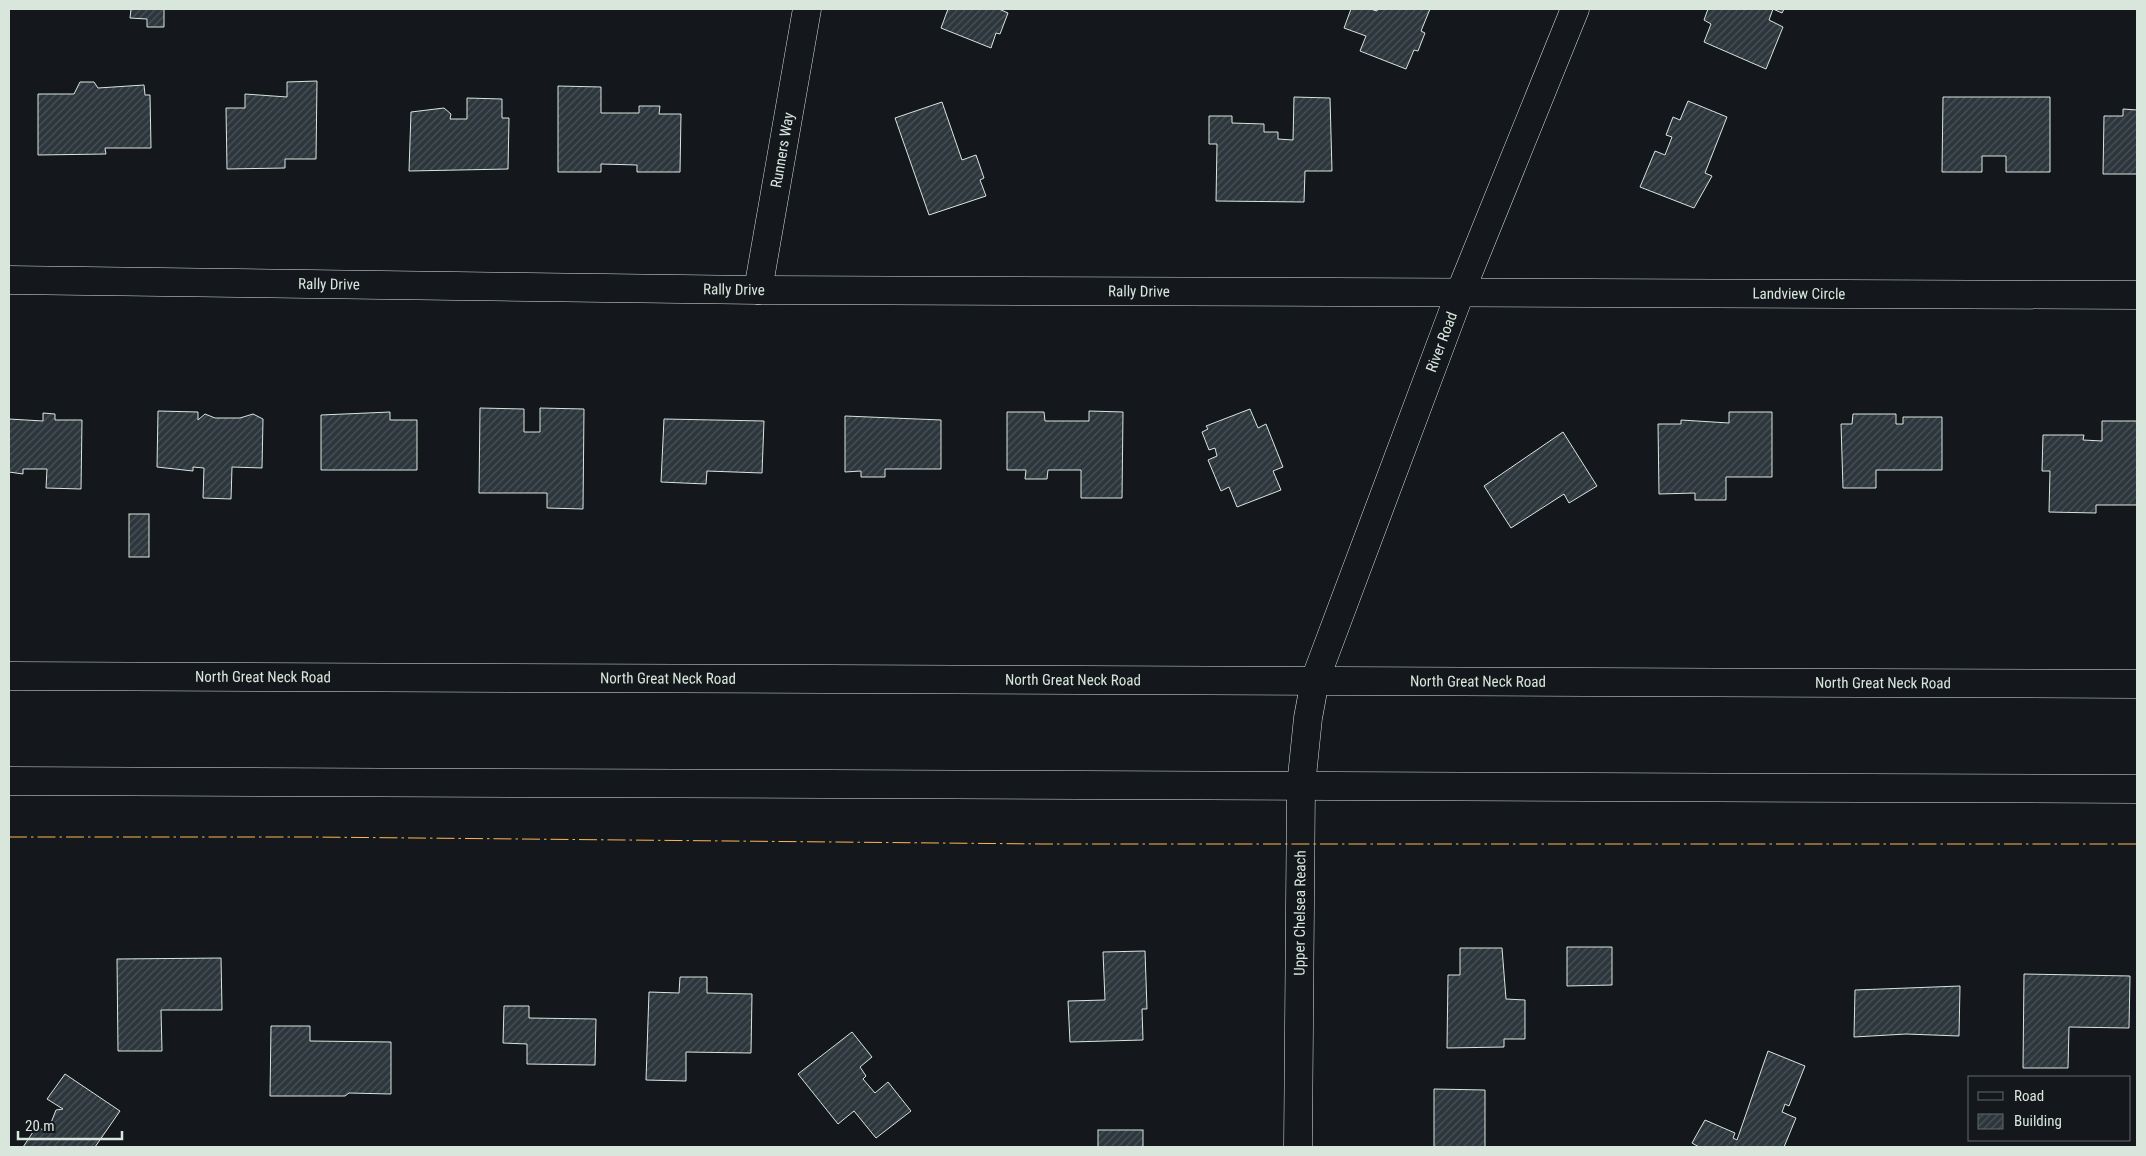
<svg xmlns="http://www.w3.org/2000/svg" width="2146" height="1156" viewBox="0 0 2146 1156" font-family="'Roboto Condensed',sans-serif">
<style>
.building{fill:url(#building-hatch);stroke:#d8e6dc}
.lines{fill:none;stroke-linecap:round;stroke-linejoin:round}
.minor-casing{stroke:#d8e6dc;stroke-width:29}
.major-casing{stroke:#d8e6dc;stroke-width:29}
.minor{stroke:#14181c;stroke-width:28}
.major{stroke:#14181c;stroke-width:28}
.power{stroke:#ffb74d;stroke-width:1;stroke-dasharray:18 4 2.5 4;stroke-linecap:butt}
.labels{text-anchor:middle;stroke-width:4;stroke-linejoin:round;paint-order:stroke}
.street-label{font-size:15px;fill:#d8e6dc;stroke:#14181c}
</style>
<defs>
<pattern id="building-hatch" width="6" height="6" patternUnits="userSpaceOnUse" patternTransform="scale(1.25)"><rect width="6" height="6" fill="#2c363c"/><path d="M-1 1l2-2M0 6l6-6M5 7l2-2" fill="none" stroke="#4a5358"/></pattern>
</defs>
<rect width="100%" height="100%" fill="#14181c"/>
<g class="building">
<path d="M131,9H164V27H147V19L130,18Z"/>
<path d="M948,9H999L1008,13L1000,34L996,33L991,48L941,28Z"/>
<path d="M1351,9H1370L1377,11L1378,9H1430L1421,31L1425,33L1418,51L1414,50L1406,69L1360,51L1366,36L1344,28Z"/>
<path d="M1708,9H1784L1782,13L1773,9L1769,20L1783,27L1766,69L1704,42L1711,24L1704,20Z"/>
<path d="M317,81L316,159H285V168L227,169L226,108H245V94L287,97V82Z"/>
<path d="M80,82H94L98,88L144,85L145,95H150L151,148H105L106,154L38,155V94H74Z"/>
<path d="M558,86L601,87V113H639V106H660L659,114H681L680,172H637V165L601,164V172H558Z"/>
<path d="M1294,97L1330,98L1332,171H1305L1304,202L1216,201L1217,144H1209V116H1232V123L1264,124V132H1278V139L1293,140Z"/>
<path d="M1943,97H2050V172H2006V156H1982V172H1942Z"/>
<path d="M467,98L502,99V118H509L508,169L409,171L411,112L444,108L451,114L450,119H467Z"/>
<path d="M1688,101L1727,117L1705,173L1712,176L1694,208L1640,187L1655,151L1665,155L1672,137L1666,135L1673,117L1680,120Z"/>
<path d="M942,102L962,160L976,155L984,178L980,180L986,196L929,215L895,118Z"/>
<path d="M2123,109L2137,110V174H2103L2104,116H2123Z"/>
<path d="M480,408L524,409V432H540V408L584,409L583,509L547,508V493H479Z"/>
<path d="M1250,409L1258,428L1266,424L1283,467L1273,471L1281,490L1237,507L1229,487L1221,491L1208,460L1217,456L1215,448L1209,450L1202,432L1208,429L1206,426Z"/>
<path d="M158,411L198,412V420L205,414L215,418H240L253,414L263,419L262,468L232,467L231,499L203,498L204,468L193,467V471L157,467Z"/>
<path d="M1089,411L1123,412L1122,498H1081V470H1048L1047,479H1025L1026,470H1007V412H1044L1045,421H1089Z"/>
<path d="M390,412V420H417V470H321V415Z"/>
<path d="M1729,412H1772V477H1726V500H1695V493L1659,494L1658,424H1681V420L1729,423Z"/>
<path d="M43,413L55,414V420H82L81,489L46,488L47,469H23V474L9,472V419L43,421Z"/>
<path d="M1853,414H1896V424H1903V417H1942V470H1876V488H1843L1841,424H1852Z"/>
<path d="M845,416L941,420V469H885V477H861V471L845,472Z"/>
<path d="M664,419L764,421L762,473L707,471L706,484L661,482Z"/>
<path d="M2102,421H2137V505H2096V513L2049,512L2050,471H2042L2043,435H2084L2083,440L2102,441Z"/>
<path d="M1563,432L1597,486L1569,503L1564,494L1511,528L1484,486Z"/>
<rect x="129" y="514" width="20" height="43"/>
<path d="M1567,947H1612V985L1567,986Z"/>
<path d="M1460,948H1502L1506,999L1525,1000V1039H1504V1047L1447,1048L1448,975H1460Z"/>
<path d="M1145,951L1147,1009H1142L1143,1040L1070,1042L1068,1001L1105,1000L1103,952Z"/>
<path d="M221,958L222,1010H161L162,1051H118L117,959Z"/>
<path d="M2024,974L2130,976L2129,1028L2069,1027L2068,1068H2023Z"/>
<path d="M680,977H707V993L752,994L751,1053L686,1052V1081L646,1080L649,992L679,993Z"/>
<path d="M1960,986L1959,1036L1906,1034L1854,1037L1855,990Z"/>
<path d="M504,1006H529V1018L596,1019L595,1065L527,1064V1044L503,1043Z"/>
<path d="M271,1026H310V1041L391,1042V1094L349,1093L345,1096H270Z"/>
<path d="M852,1032L872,1057L860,1067L866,1076L863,1079L875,1093L888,1082L911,1111L876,1138L854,1111L838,1124L798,1074Z"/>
<path d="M1768,1051L1805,1066L1789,1106L1785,1104L1782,1112L1796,1118L1784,1147H1699L1692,1143L1705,1120L1735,1133L1733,1138L1737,1140Z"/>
<path d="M65,1074L120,1111L95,1147H23L37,1126L47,1133L56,1110L63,1109L47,1099Z"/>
<path d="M1434,1089L1485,1090V1147H1434Z"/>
<rect x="1098" y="1130" width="45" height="17"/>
</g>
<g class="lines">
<defs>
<g id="minor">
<path id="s1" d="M9,280L758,290L2137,295"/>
<path id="s2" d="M758,290L807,9"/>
<path id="s3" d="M1298,1147L1301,786L1308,718L1315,680L1460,293L1575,9"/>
</g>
<g id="major">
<path id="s4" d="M9,676L2137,684"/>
<path d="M9,781L2137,789"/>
</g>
</defs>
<use href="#minor" class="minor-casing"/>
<use href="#major" class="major-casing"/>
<use href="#minor" class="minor"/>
<use href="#major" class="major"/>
<path class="power" d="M9,837H311L1043,844H2137"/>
</g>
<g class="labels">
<g class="street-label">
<text dy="5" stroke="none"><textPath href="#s2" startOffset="142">Runners Way</textPath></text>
<text dy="5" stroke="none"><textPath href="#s1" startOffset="320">Rally Drive</textPath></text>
<text dy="5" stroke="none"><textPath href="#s1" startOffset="725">Rally Drive</textPath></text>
<text dy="5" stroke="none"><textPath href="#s1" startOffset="1130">Rally Drive</textPath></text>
<text dy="5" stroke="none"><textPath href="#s1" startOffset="1790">Landview Circle</textPath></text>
<text dy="5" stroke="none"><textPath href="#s3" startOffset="829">River Road</textPath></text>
<text dy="5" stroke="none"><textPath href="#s4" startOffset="254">North Great Neck Road</textPath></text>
<text dy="5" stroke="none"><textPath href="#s4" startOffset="659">North Great Neck Road</textPath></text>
<text dy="5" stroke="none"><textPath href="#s4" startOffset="1064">North Great Neck Road</textPath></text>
<text dy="5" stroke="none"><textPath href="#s4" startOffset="1469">North Great Neck Road</textPath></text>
<text dy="5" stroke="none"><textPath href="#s4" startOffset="1874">North Great Neck Road</textPath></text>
<text dy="5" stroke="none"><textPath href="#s3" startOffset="234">Upper Chelsea Reach</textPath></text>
</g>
</g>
<rect width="2146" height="1156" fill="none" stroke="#d8e6dc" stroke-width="20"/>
<rect x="1968" y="1076" width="162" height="65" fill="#14181c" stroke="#626a69"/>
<rect x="1978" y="1092" width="25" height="8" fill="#14181c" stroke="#626a69"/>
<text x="2014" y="1101" font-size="15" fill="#d8e6dc">Road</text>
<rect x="1978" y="1114" width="25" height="15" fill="url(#building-hatch)" stroke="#626a69"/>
<text x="2014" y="1126" font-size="15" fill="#d8e6dc">Building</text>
<path d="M18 1131v8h104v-8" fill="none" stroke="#d8e6dc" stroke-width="2.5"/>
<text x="25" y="1131" font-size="15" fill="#d8e6dc" stroke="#14181c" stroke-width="4" paint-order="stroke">20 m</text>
</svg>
